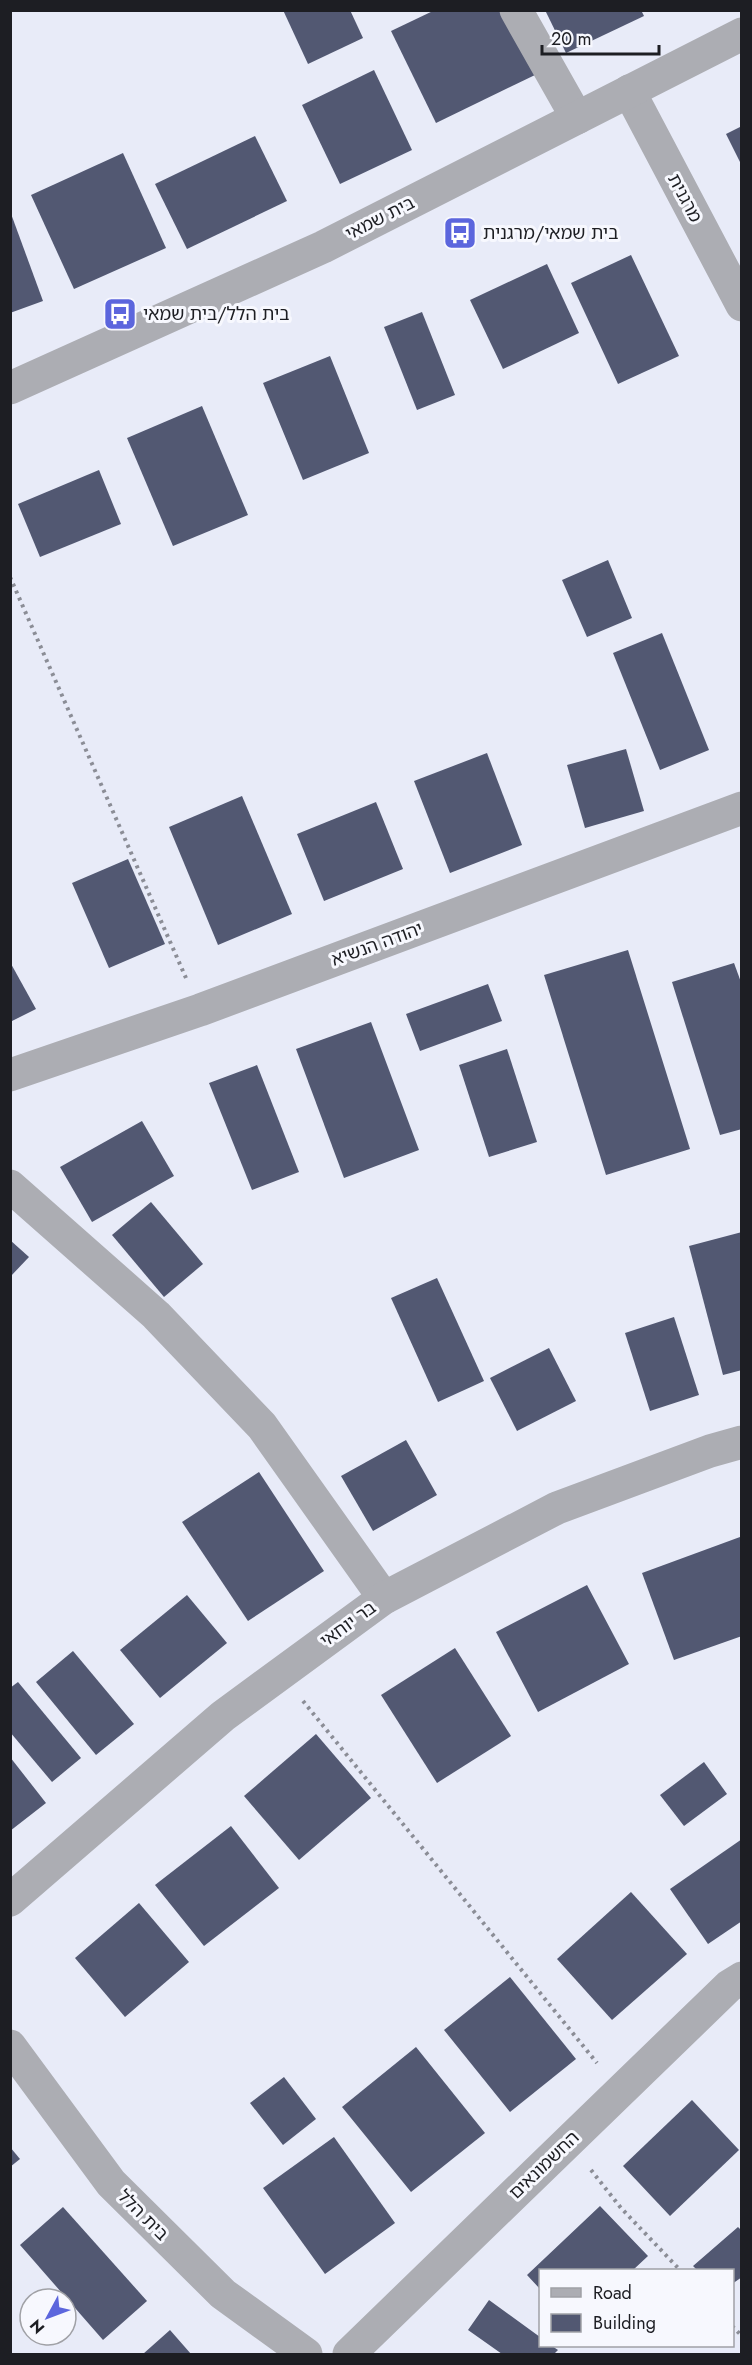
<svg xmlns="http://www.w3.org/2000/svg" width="752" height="2365" viewBox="0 0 752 2365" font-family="Jost,'Noto Sans Hebrew',sans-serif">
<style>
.building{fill:#525872}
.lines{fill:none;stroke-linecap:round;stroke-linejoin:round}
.path{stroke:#8b8d96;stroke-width:4;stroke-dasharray:3 4.5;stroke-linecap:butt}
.minor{stroke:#acadb3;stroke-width:33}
.labels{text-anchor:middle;stroke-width:6;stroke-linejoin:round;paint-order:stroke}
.street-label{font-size:18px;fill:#1d1e23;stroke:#f7f8fe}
.poi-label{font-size:18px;fill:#1d1e23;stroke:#f7f8fe;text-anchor:start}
</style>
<rect width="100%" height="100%" fill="#e8ebf8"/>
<g class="building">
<path d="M283,10H350L363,38L308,64Z"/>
<path d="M435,10H503L535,75L436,123L391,31Z"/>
<path d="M545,10H641L644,16L566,53Z"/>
<path d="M374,70L412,150L340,184L302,105Z"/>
<path d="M742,126V166L726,134Z"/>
<path d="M255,136L287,201L187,249L155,184Z"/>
<path d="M123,153L166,248L74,289L31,195Z"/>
<path d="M10,211L43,301L10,313Z"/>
<path d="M631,255L679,356L618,384L571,283Z"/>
<path d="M547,264L579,333L503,369L470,300Z"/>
<path d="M422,312L455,395L417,410L384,327Z"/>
<path d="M330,356L369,453L303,480L263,383Z"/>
<path d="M202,406L248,515L173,546L127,438Z"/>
<path d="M99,470L121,524L40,557L18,504Z"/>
<path d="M608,560L632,618L587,637L562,580Z"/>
<path d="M662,633L709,750L660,770L613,653Z"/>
<path d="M626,749L644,811L585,828L567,765Z"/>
<path d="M487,753L522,845L450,873L414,781Z"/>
<path d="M242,796L292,914L218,945L169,827Z"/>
<path d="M376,802L403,869L324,901L297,834Z"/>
<path d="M128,859L165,944L109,968L72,883Z"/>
<path d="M628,950L690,1149L606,1175L544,975Z"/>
<path d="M10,962L36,1009L10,1022Z"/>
<path d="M734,963L742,985V1129L720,1135L672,982Z"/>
<path d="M488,984L502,1021L420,1051L406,1014Z"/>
<path d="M371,1022L419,1150L344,1178L296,1049Z"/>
<path d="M507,1049L537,1142L489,1157L459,1065Z"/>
<path d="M257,1065L299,1172L252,1190L209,1083Z"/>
<path d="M142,1121L174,1176L92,1222L60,1167Z"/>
<path d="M151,1202L203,1264L164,1297L112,1235Z"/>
<path d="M742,1232V1370L723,1375L689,1246Z"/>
<path d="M10,1240L29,1257L10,1277Z"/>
<path d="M437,1278L484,1381L438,1402L391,1298Z"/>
<path d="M674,1317L699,1395L650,1411L625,1333Z"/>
<path d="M549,1348L576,1401L517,1431L490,1378Z"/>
<path d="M406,1440L437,1495L373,1531L341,1476Z"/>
<path d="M259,1472L324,1571L248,1621L182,1522Z"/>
<path d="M740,1537L742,1636L674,1660L642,1573Z"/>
<path d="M587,1585L629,1664L538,1712L496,1632Z"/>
<path d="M187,1595L227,1643L160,1698L120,1650Z"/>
<path d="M455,1648L511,1736L437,1783L381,1695Z"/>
<path d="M73,1651L134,1724L96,1755L36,1682Z"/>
<path d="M18,1682L81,1758L52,1782L10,1732V1688Z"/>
<path d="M316,1734L371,1798L299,1860L244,1796Z"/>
<path d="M10,1757L46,1803L10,1831Z"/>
<path d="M704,1762L727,1794L684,1826L660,1795Z"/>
<path d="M231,1826L279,1888L204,1946L155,1885Z"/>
<path d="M742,1839V1921L708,1944L670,1889Z"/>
<path d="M631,1892L687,1954L612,2020L557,1959Z"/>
<path d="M139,1903L189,1962L125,2017L75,1958Z"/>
<path d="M510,1977L576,2059L510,2112L444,2030Z"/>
<path d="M416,2047L485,2133L411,2192L342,2107Z"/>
<path d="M284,2077L316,2119L283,2145L250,2103Z"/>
<path d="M692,2100L739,2150L670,2216L623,2166Z"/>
<path d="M334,2137L395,2223L325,2274L263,2188Z"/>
<path d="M10,2147L20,2159L10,2167Z"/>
<path d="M600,2206L648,2256L633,2270H540V2289L527,2275Z"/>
<path d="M63,2207L147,2301L103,2340L20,2245Z"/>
<path d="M738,2227L742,2231V2277L732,2284V2270H697L693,2266Z"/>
<path d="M489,2300L540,2337V2346H552L558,2350L554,2354H502L468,2330Z"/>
<path d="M170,2330L191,2354H143Z"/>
</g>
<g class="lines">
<g class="path">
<path d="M10,577L186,978"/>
<path d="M303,1701L597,2063"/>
<path d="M591,2170L621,2208L680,2270"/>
<path d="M732,2326L742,2336"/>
</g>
<g class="minor">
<path d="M516,10L577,118"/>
<path d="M629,91L742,305"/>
<path d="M10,388L323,247L742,34"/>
<path d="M10,1075L200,1010L742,808"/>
<path d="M10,1186L156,1315L262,1426L384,1598"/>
<path d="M10,1900L223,1716L384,1598L557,1508L710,1451L742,1442"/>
<path d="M10,2046L111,2183L223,2294L306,2354"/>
<path d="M349,2354L729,1986L742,1978"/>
</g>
</g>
<defs>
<symbol id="bus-square" viewBox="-11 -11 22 22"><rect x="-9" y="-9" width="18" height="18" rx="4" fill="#5c66dd" stroke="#f7f8fe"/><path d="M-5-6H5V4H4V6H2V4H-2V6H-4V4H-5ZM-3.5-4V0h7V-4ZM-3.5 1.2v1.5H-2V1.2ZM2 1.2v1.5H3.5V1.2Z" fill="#fff"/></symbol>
</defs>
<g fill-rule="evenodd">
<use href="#bus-square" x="441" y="214" width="38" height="38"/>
<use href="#bus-square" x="101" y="295" width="38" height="38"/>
</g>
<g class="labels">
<g class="street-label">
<text transform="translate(685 198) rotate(62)" y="6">מרגנית</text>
<text transform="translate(380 218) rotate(-27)" y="6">בית שמאי</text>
<text transform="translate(377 944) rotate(-20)" y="6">יהודה הנשיא</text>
<text transform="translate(348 1624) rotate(-36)" y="6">בר יוחאי</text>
<text transform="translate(544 2165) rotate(-44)" y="6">החשמונאים</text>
<text transform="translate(143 2215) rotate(45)" y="6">בית הלל</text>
</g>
<g class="poi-label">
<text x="483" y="239">בית שמאי/מרגנית</text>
<text x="143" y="320">בית הלל/בית שמאי</text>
</g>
</g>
<rect width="752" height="2365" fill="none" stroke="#1d1e23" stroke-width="24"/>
<rect x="539" y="2269" width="195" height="78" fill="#f7f8fe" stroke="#a0a1a6" stroke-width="1.5"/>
<rect x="551" y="2288" width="30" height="9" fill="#acadb3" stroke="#a0a1a6" stroke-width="1.5"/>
<text x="593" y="2299" font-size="18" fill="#1d1e23">Road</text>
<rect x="551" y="2314" width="30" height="18" fill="#525872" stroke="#a0a1a6" stroke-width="1.5"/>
<text x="593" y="2329" font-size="18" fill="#1d1e23">Building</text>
<g transform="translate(48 2317) rotate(229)"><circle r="28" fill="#f7f8fe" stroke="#a0a1a6" stroke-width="1.5"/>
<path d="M0-4.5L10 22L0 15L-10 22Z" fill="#5c66dd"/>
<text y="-9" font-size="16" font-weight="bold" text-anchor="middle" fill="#1d1e23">N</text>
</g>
<path d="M542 45v9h117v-9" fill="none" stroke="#1d1e23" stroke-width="3"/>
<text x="551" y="45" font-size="18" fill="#1d1e23" stroke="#f7f8fe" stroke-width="4.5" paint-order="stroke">20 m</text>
</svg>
